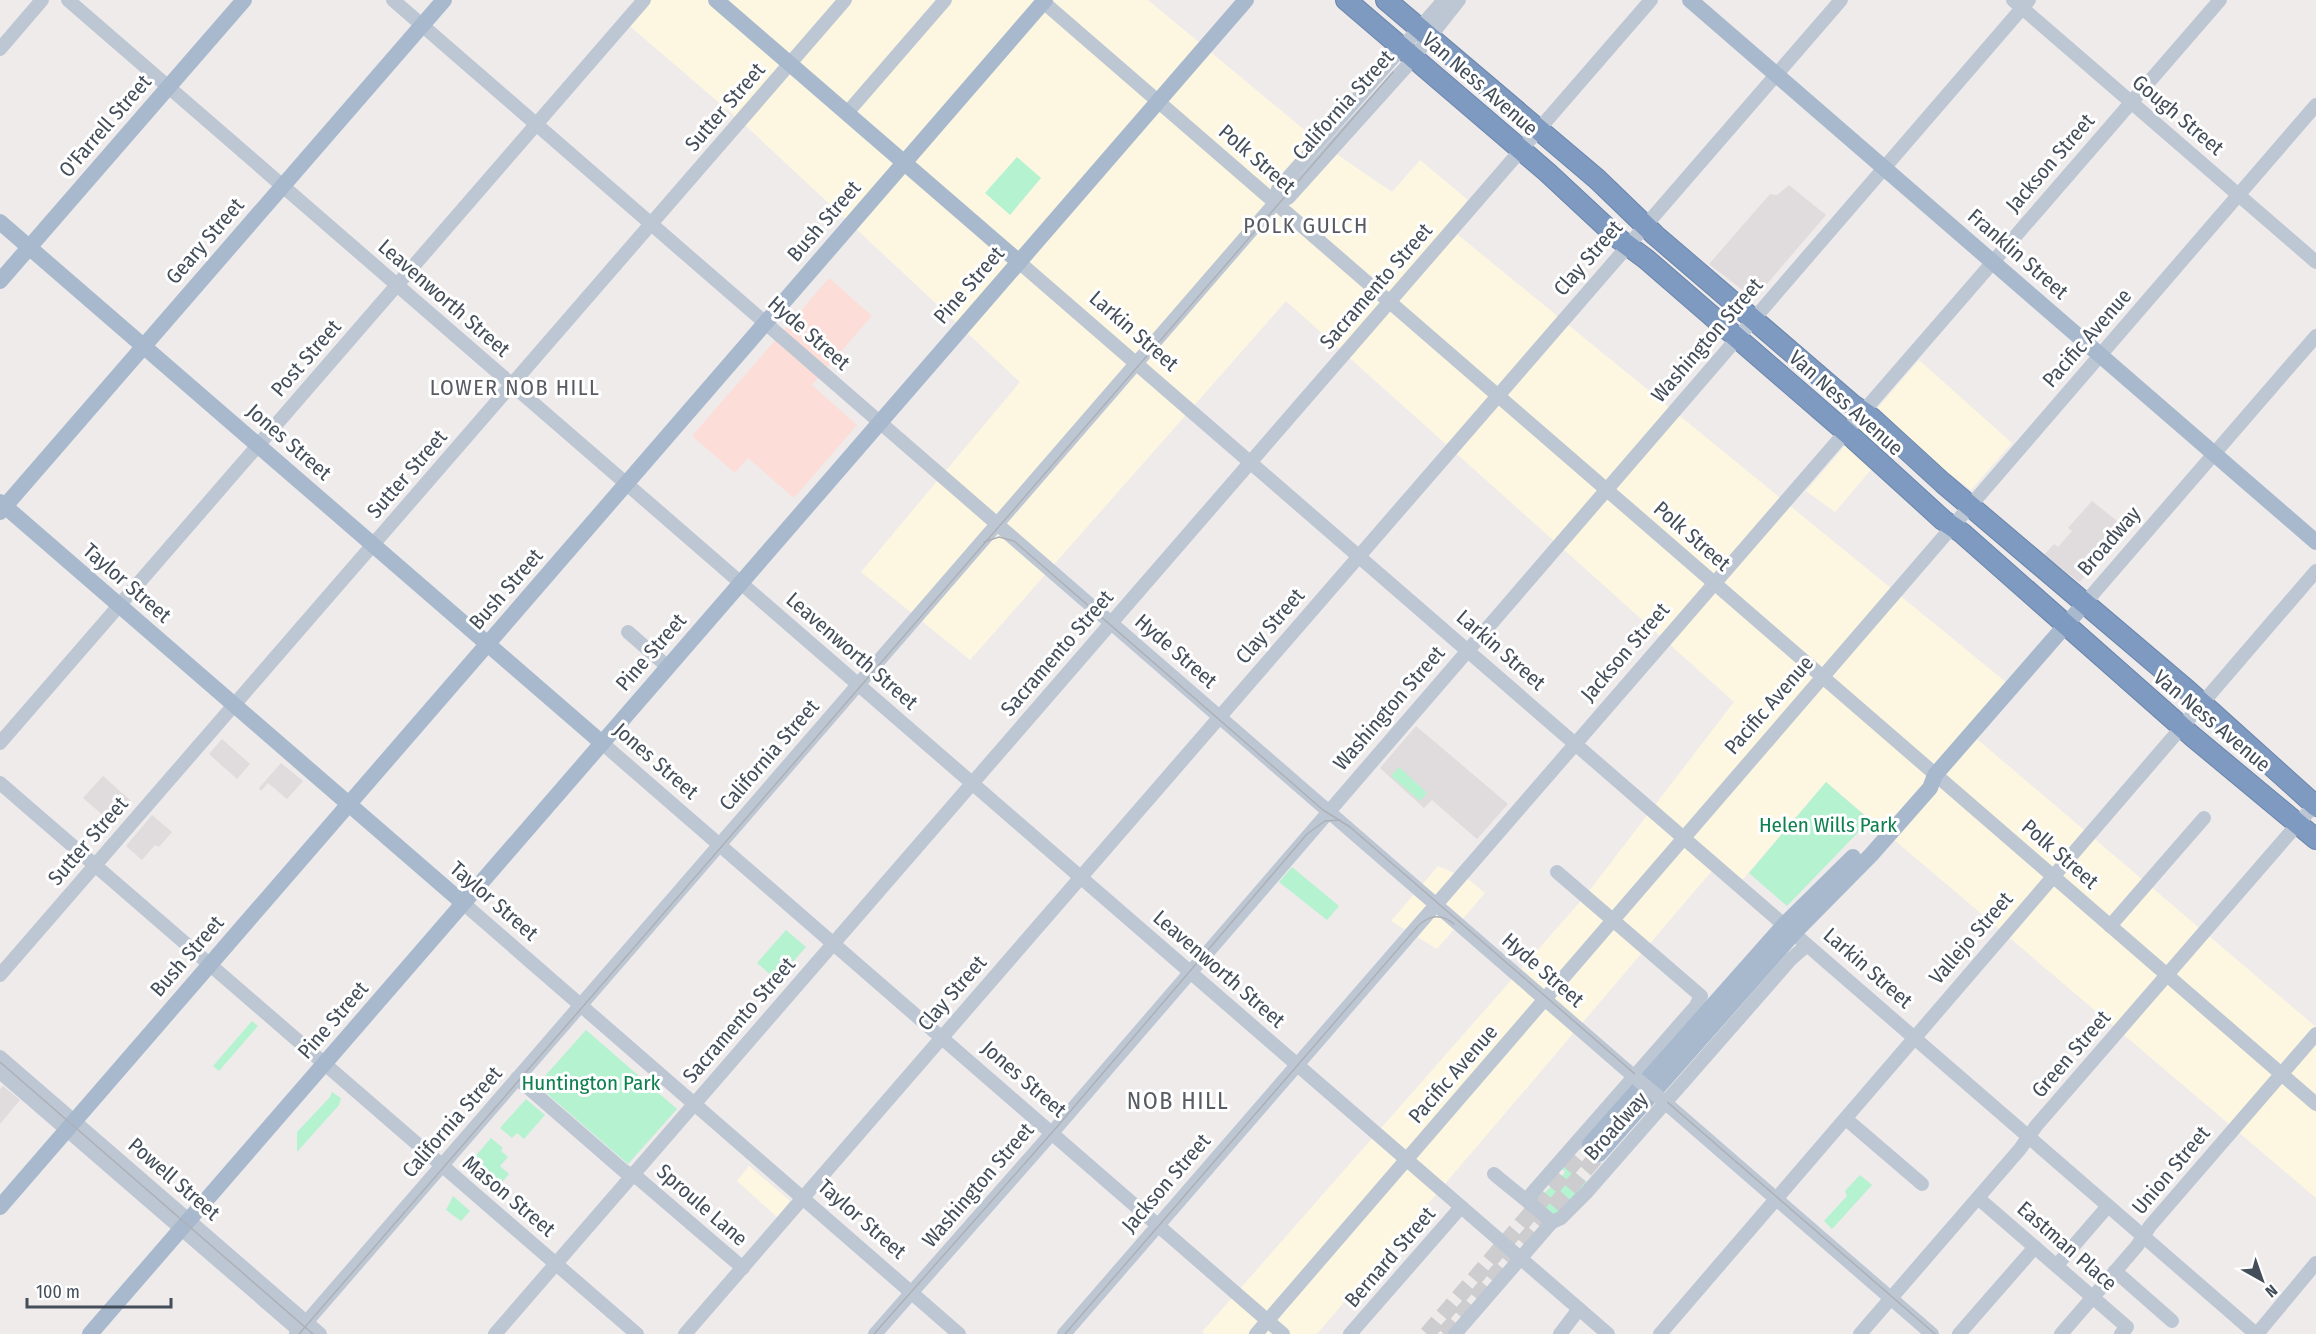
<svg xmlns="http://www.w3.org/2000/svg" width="2316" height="1334" viewBox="0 0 2316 1334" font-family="'Fira Sans Condensed',sans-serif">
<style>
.commercial{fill:#fdf7e1}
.education{fill:#e0dcdd}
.medical{fill:#fdddd7}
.green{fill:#b4f2d0}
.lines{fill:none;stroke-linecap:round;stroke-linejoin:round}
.major-tunnel{stroke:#cdccce;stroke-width:16;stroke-dasharray:16 8;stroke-linecap:butt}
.highway-casing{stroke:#6a85ab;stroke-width:22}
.minor{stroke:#bdc7d3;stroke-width:14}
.major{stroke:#a8b9ce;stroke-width:16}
.highway{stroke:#7e9ac0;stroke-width:20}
.tram{stroke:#adb0b7;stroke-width:1.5}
.minor-bridge{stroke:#bdc7d3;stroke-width:14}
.labels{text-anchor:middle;stroke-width:6;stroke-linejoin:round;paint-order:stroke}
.street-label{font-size:21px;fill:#434e5a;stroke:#fff}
.park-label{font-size:21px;fill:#0f804f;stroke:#fff}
.neighbourhood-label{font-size:22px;letter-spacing:1.5px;fill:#585b61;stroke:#fff}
.quarter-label{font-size:24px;letter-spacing:1.5px;fill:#585b61;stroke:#fff}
</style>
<rect width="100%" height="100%" fill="#efebeb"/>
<g class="commercial">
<path d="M644,0H1148L1319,142L1392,192L1420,160L1474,205L1452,230L2012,687L1971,734L2316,1027V1198L1826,782L1738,885L1716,866L1317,1334H1205L1202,1332L1586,895L1734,702L1286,301L970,660L861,572L1020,382L745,125L625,22Z"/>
<path d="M1919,360L2012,443L1971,490L1900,436L1835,512L1806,491Z"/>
<path d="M1438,866L1468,879L1485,893L1437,949L1391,921Z"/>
<path d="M749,1166L790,1201L777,1217L737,1181Z"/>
</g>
<g class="education">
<path d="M1789,185L1826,215L1754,299L1709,264L1770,194L1777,195Z"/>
<path d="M2092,501L2127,529L2103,557L2097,554L2083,569L2088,574L2079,582L2044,555L2054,544L2058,547L2072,531L2068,528Z"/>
<path d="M1416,726L1508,804L1477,839L1432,800L1424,808L1380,768Z"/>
<path d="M222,739L250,764L237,779L209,754Z"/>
<path d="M281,763L303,781L287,799L268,783L261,791L259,788Z"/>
<path d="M103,776L131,801L112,823L83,798Z"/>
<path d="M152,815L172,832L159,847L155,845L142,860L126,846Z"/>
<path d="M3,1086L20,1100L0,1124V1089Z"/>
</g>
<path class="medical" d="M829,278L872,316L812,385L857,425L794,498L748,458L735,473L692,436Z"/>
<g class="green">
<path d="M1017,157L1041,178L1010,215L985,193Z"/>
<path d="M1399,767L1427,793L1420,801L1391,776Z"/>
<path d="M1826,782L1870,820L1787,906L1749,873Z"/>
<path d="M1292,867L1339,906L1327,920L1279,882Z"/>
<path d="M786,930L806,947L777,980L757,963Z"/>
<path d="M252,1021L258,1026L219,1071L213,1066Z"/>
<path d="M586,1030L677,1109L628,1164L537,1085Z"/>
<path d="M332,1092L341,1098L339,1105L297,1152V1132L330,1097Z"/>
<path d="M526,1099L545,1115L524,1139L517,1133L512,1138L500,1128Z"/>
<path d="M491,1138L503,1148L501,1151L508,1157L500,1166L509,1174L494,1192L466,1167Z"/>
<path d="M1565,1164L1588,1183L1556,1217L1536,1201L1564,1174L1565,1171L1561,1169Z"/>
<path d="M1860,1175L1872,1185L1832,1229L1824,1221L1847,1196L1845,1191Z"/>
<path d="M453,1196L470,1211L461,1221L446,1210Z"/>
</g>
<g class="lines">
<g class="major-tunnel">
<path d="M1427,1334L1590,1144"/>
<path d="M1444,1334L1599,1154"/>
</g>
<defs>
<g id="highway">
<path d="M1346,0L1547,172L1619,239L1646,259L1854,439L1943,520L1962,533L2192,736L2316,839"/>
<path d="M1386,0L1597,179L1655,235L1853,405L1872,418L1943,483L2187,690L2316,806"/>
</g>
</defs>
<use href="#highway" class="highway-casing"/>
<g class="minor">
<path d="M68,0L1608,1334"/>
<path d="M393,0L1638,1080"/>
<path d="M1041,0L2316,1104"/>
<path d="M2013,0L2316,262"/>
<path d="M0,49L42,0"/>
<path d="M847,113L945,0"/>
<path d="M1275,203L1278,189L1444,0"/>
<path d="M1019,262L2256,1334"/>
<path d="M2085,603L2316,336"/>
<path d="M628,632L668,667"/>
<path d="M0,743L644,0"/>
<path d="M602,743L1283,1334"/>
<path d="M0,783L637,1334"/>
<path d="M463,903L959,1334"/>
<path d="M2110,926L2204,818"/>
<path d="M0,975L845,0"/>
<path d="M0,1057L320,1334"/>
<path d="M0,1072L303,1334"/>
<path d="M517,1078L624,1171L639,1179L743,1268"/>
<path d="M1661,1099L1932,1334"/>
<path d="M1846,1119L1922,1184"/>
<path d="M1494,1174C1514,1191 1533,1205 1552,1222"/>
<path d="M1978,1198L2127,1327L2121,1334"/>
<path d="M1530,1201L1532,1193L1696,1006L1701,996L1557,872"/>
<path d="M2057,1265L2108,1206"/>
<path d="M2115,1271L2172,1321"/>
<path d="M296,1334L1275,203L1288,198L1406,67L1459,0"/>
<path d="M495,1334L1651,0"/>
<path d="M685,1334L1841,0"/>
<path d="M875,1334L1044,1142L2029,0"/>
<path d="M1064,1334L2220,0"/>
<path d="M1256,1334L2316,105"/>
<path d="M1350,1334L1461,1207"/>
<path d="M1455,1334L1552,1222L1561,1218L1587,1192L1791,959L1807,945"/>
<path d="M1560,1334L1579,1309"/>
<path d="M1660,1334L2316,571"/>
<path d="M1860,1334L2020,1149L2036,1126L2316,803"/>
<path d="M1959,1334L2035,1247"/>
<path d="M2061,1334L2137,1246L2150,1226L2316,1034"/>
<path d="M2257,1334L2316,1263"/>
</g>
<g class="major">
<path d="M716,0L1019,262"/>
<path d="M1690,0L2316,542"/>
<path d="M0,222L602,743"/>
<path d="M0,281L244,0"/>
<path d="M0,502L463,903"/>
<path d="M0,512L444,0"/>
<path d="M1590,1144L1784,925L1853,857"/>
<path d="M1599,1154L1794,933L1871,855L1930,788L1935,775L2085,603"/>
<path d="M0,1207L1045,0"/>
<path d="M90,1334L1246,0"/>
</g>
<use href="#highway" class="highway"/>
<g class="tram">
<path d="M984,542L999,537L1014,541L1323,810L1350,827L1935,1334"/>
<path d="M0,1062L313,1334"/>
<path d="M299,1334L1393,72"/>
<path d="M874,1334L1056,1128L1307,834L1325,821L1340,820"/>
<path d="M1065,1334L1418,926C1430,914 1442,914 1454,924"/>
</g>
<path class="minor-bridge" d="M1638,1080L1661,1099"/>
</g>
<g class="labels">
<g class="street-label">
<text transform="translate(1480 84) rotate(41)" y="7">Van Ness Avenue</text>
<text transform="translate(1343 105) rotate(-48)" y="7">California Street</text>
<text transform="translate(725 107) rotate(-49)" y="7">Sutter Street</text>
<text transform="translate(2178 115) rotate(40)" y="7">Gough Street</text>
<text transform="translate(105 126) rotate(-49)" y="7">O'Farrell Street</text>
<text transform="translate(1257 159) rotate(41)" y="7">Polk Street</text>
<text transform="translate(2050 163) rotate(-49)" y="7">Jackson Street</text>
<text transform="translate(824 221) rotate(-49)" y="7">Bush Street</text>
<text transform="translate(205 241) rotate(-49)" y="7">Geary Street</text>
<text transform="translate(2018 254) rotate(41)" y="7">Franklin Street</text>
<text transform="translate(1588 258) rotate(-49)" y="7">Clay Street</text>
<text transform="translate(969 285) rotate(-49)" y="7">Pine Street</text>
<text transform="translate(1376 286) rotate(-49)" y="7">Sacramento Street</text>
<text transform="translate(444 298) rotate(41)" y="7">Leavenworth Street</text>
<text transform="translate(1134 331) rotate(41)" y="7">Larkin Street</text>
<text transform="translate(809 333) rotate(41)" y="7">Hyde Street</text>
<text transform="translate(2087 338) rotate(-49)" y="7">Pacific Avenue</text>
<text transform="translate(1707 340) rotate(-49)" y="7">Washington Street</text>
<text transform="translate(306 358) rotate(-49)" y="7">Post Street</text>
<text transform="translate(1846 403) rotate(42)" y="7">Van Ness Avenue</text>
<text transform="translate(289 442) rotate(41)" y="7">Jones Street</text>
<text transform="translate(407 474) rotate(-49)" y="7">Sutter Street</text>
<text transform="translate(1692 536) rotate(41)" y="7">Polk Street</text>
<text transform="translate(2109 541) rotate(-49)" y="7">Broadway</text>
<text transform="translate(127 583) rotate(41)" y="7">Taylor Street</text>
<text transform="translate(506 589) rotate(-49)" y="7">Bush Street</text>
<text transform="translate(1270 626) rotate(-49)" y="7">Clay Street</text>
<text transform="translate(1501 650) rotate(41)" y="7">Larkin Street</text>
<text transform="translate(852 651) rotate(41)" y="7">Leavenworth Street</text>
<text transform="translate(1176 651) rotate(41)" y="7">Hyde Street</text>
<text transform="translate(651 652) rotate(-49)" y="7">Pine Street</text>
<text transform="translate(1625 652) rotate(-49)" y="7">Jackson Street</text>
<text transform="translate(1057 653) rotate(-49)" y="7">Sacramento Street</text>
<text transform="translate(1769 705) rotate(-49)" y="7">Pacific Avenue</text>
<text transform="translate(1389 708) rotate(-49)" y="7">Washington Street</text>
<text transform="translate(2212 721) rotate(40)" y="7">Van Ness Avenue</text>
<text transform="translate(769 755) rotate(-49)" y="7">California Street</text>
<text transform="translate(656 761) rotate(41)" y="7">Jones Street</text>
<text transform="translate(88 841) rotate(-49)" y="7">Sutter Street</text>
<text transform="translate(2060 854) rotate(41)" y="7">Polk Street</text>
<text transform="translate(494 901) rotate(41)" y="7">Taylor Street</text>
<text transform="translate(1971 938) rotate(-49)" y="7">Vallejo Street</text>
<text transform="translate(187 956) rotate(-49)" y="7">Bush Street</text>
<text transform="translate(1868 968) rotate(41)" y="7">Larkin Street</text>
<text transform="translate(1219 969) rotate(41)" y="7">Leavenworth Street</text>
<text transform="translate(1543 970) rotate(41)" y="7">Hyde Street</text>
<text transform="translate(952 993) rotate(-49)" y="7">Clay Street</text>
<text transform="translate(333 1020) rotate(-49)" y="7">Pine Street</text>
<text transform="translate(739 1020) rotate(-49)" y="7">Sacramento Street</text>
<text transform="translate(2071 1054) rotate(-49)" y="7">Green Street</text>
<text transform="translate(1453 1074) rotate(-49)" y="7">Pacific Avenue</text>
<text transform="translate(1024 1079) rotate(41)" y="7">Jones Street</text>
<text transform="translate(452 1122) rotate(-49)" y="7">California Street</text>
<text transform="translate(1616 1126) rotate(-48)" y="7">Broadway</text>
<text transform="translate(2171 1170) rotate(-50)" y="7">Union Street</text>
<text transform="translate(174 1179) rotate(41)" y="7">Powell Street</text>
<text transform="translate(1166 1183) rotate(-49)" y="7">Jackson Street</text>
<text transform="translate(978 1185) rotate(-49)" y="7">Washington Street</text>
<text transform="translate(509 1196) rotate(40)" y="7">Mason Street</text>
<text transform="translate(702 1205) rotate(41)" y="7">Sproule Lane</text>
<text transform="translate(862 1219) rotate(41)" y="7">Taylor Street</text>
<text transform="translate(2067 1246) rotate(41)" y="7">Eastman Place</text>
<text transform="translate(1390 1257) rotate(-49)" y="7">Bernard Street</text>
</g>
<g class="park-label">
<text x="1828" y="832">Helen Wills Park</text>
<text x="591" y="1090">Huntington Park</text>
</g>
<g class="neighbourhood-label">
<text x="1306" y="233">POLK GULCH</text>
<text x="515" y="395">LOWER NOB HILL</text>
</g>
<g class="quarter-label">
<text x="1178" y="1109">NOB HILL</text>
</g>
</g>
<g transform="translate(2262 1280) rotate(140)" stroke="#ffffff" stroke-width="4.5" paint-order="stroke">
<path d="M0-4.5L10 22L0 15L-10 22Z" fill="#434e5a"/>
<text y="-9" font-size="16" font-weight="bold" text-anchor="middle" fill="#434e5a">N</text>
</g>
<path d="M27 1298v9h144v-9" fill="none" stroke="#434e5a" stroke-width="3"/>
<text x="36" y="1298" font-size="18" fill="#434e5a" stroke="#ffffff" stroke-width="4.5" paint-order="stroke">100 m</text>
</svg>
